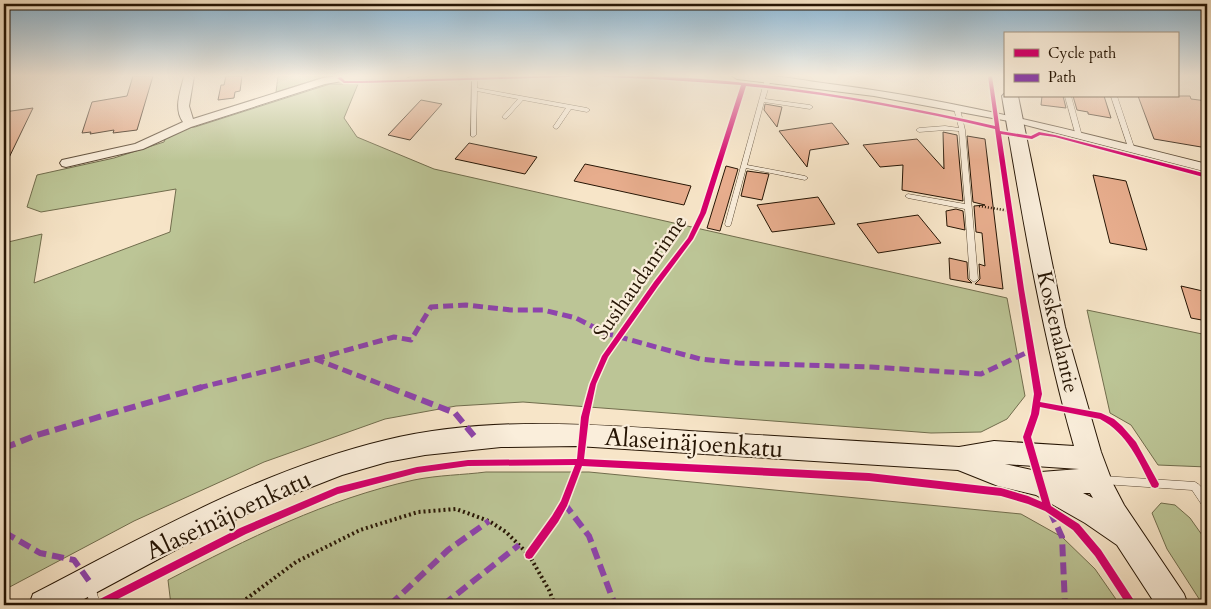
<svg xmlns="http://www.w3.org/2000/svg" width="1211" height="609" viewBox="0 0 1211 609" font-family="Cardo,serif">
<style>
.green{fill:#bcc596;stroke:#716d4d}
.building{fill:#e7ad8d;stroke:#261504}
.lines{fill:none;stroke-linecap:round;stroke-linejoin:round}
.lane-casing{stroke:#5a4935;stroke-width:1}
.street-casing{stroke:#5a4935;stroke-width:2}
.secondary-casing{stroke:#261504;stroke-width:2}
.path-far1{stroke:#261504;stroke-width:2.5;stroke-dasharray:1 2;stroke-linecap:butt}
.path{stroke:#261504;stroke-width:4;stroke-dasharray:2 3;stroke-linecap:butt}
.lane{fill:#faeedb;fill-rule:evenodd}
.street{fill:#faeedb;fill-rule:evenodd}
.secondary{fill:#faeedb;fill-rule:evenodd}
.quiet-far1{stroke:#8e44ad;stroke-width:5;stroke-dasharray:10 5;stroke-linecap:butt}
.quiet{stroke:#8e44ad;stroke-width:6;stroke-dasharray:12 6;stroke-linecap:butt}
.cycleway-casing{stroke:#faeedb;stroke-width:3}
.cycleway{fill:#d6006c;fill-rule:evenodd}
.labels{text-anchor:middle;stroke-width:4.5;stroke-linejoin:round;paint-order:stroke}
.street-label{font-size:21px;fill:#261504;stroke:#faeedb}
.near-street-label{font-size:25px;fill:#261504;stroke:#faeedb}
</style>
<rect width="100%" height="100%" fill="#f7e5c8"/>
<filter id="stains"><feTurbulence type="fractalNoise" baseFrequency=".004" numOctaves="4"/><feColorMatrix values="0 0 0 0 .2 0 0 0 0 .09 0 0 0 0 .02 0 0 0 .5 -.17"/></filter>
<radialGradient id="worn" r=".72"><stop offset=".6" stop-color="#630" stop-opacity="0"/><stop offset="1" stop-color="#630" stop-opacity=".3"/></radialGradient>
<g class="green">
<path d="M278,76H327L276,92Z"/>
<path d="M330,84H358L344,118L357,137L434,169L1007,298L1025,396L1007,419L981,432L931,433L523,402L456,406L385,419L264,462L134,521L4,590V243L42,234L34,283L170,232L176,189L41,212L27,207L37,175L114,158L164,142L169,130L195,127Z"/>
<path d="M1087,310L1207,335V467L1158,465L1131,425L1110,413Z"/>
<path d="M486,472H589L1021,514L1062,537L1095,569L1120,605H171L168,580C247,539 327,499 414,480C438,475 463,475 486,472Z"/>
<path d="M1161,503L1175,505L1190,518L1207,542V605H1203L1167,549L1152,513Z"/>
</g>
<g class="building">
<path d="M133,76H153L137,130L113,133L114,130L90,134L91,132L82,133L92,102L127,96Z"/>
<path d="M226,76H242L240,91L235,92L234,98L218,100L221,85H224Z"/>
<path d="M1042,96H1063L1066,108L1041,105Z"/>
<path d="M1073,96H1104L1111,118L1088,114V112L1077,110Z"/>
<path d="M1138,96H1190L1191,99L1207,101V148L1154,139Z"/>
<path d="M421,100L442,104L410,140L388,135Z"/>
<path d="M765,104L782,107L777,127L764,110Z"/>
<path d="M33,108L4,168V112Z"/>
<path d="M832,123L849,144L810,150L807,167L779,131Z"/>
<path d="M943,132L957,135L963,201L902,190L903,165L880,167L863,145L917,139L944,169Z"/>
<path d="M967,136L985,139L1003,289L975,284L980,279L979,264L985,266L982,233L976,232L974,206L985,205L973,202Z"/>
<path d="M469,143L537,157L525,174L455,159Z"/>
<path d="M585,164L691,186L684,205L574,181Z"/>
<path d="M726,166L738,169L720,231L707,228Z"/>
<path d="M747,171L769,174L762,200L741,196Z"/>
<path d="M1093,175L1126,181L1147,250L1110,243Z"/>
<path d="M818,197L835,224L772,232L757,205Z"/>
<path d="M956,209L963,211L965,230L947,226L946,211Z"/>
<path d="M918,215L941,243L878,253L857,224Z"/>
<path d="M949,258L967,262L968,279L972,283L950,279Z"/>
<path d="M1181,286L1207,292V321L1191,318Z"/>
</g>
<g class="lines">
<defs>
<g id="lane">
<path d="M472,76H477V88L587,108L590,110L587,112L571,109L558,128L556,129L553,127L566,108L523,100L507,118L505,119L502,117L518,99L477,91L476,135L473,137L471,136Z"/>
<path d="M768,77L771,79L765,99L810,105L813,107L810,109L764,102L747,165L805,176L808,178L805,180L746,168L731,224L730,226H726L725,224L765,79Z"/>
<path d="M1065,96H1071L1082,136L1081,137H1077L1076,136Z"/>
<path d="M1111,96H1117L1135,150L1134,151H1130L1129,150Z"/>
<path d="M957,107L960,109L965,130L978,279L974,282L970,279L965,209L908,198L905,196L908,194L965,204L959,131L945,130L919,132L916,130L919,128L945,126L959,128L954,109Z"/>
<path d="M1103,476L1195,482C1205,487 1207,498 1207,509L1204,508L1192,490L1103,484L1100,483L1098,480L1100,477Z"/>
<path d="M90,581L94,582L100,605H90L85,586L86,582Z"/>
</g>
<g id="street">
<path d="M184,76H194L189,106L193,119L323,78L338,76H410L405,79L348,80L325,84L191,127L143,149L66,167L62,166L60,163L62,160L135,144L183,122C173,108 181,91 184,76Z"/>
<path d="M732,76C763,72 798,80 830,84C958,100 1082,133 1207,164V172L1014,122L874,96L737,79Z"/>
</g>
<path id="secondary" d="M1005,93V96H1018L1065,327L1101,452L1113,484L1124,505L1184,594L1188,605H1156L1117,545L1085,523L1036,495L998,486L958,470L577,446L501,447L425,455L387,462L342,475L263,506L179,548L73,605H29L33,594C147,535 261,470 386,440C485,416 589,424 689,431C779,436 869,442 959,447L994,441L1074,446C1041,331 1022,214 1002,96ZM1005,464L1079,469L1041,472ZM1083,493H1090L1093,498Z"/>
</defs>
<use href="#lane" class="lane-casing"/>
<use href="#street" class="street-casing"/>
<use href="#secondary" class="secondary-casing"/>
<path class="path-far1" d="M979,206L1010,211"/>
<path class="path" d="M238,605L296,562L360,530L418,512L456,509L489,521L506,532L529,555L549,590L555,605"/>
<use href="#lane" class="lane"/>
<use href="#street" class="street"/>
<use href="#secondary" class="secondary"/>
<g class="quiet-far1">
<path d="M315,359L394,337L411,340L431,307L466,305L511,310H543L576,318L605,333L700,359L738,363L871,367L981,374L1032,350"/>
<path d="M198,388L315,359L391,388"/>
</g>
<g class="quiet">
<path d="M388,387L455,413L474,436"/>
<path d="M4,448L37,435L202,387"/>
<path d="M564,503L589,536L615,605"/>
<path d="M1050,511L1062,537L1065,605"/>
<path d="M4,532L40,553L74,560L89,581"/>
<path d="M390,605L448,550L489,521"/>
<path d="M443,605L519,545"/>
</g>
<defs>
<g id="cycleway">
<path d="M541,76H571L569,77L362,83H344L337,78L341,77L345,81H362Z"/>
<path d="M602,76C609,75 617,76 624,76C646,76 667,77 689,78C792,85 894,103 995,126L988,76H992L1000,131L1031,136L1039,132L1055,135L1207,174V178L1055,137L1040,135L1032,139L1001,134L1024,289L1042,394L1040,402L1101,413L1114,419L1122,426L1136,442L1159,484L1158,487L1155,488L1152,487C1138,460 1128,434 1100,419L1040,407L1039,414L1031,437L1051,506L1079,524L1101,550L1135,602L1136,605H1127L1095,556L1073,530L1045,511L1028,504L1001,496L869,481L582,466L567,506L558,522L532,558L529,559L526,558L525,555L526,552L552,516L561,501L575,465L468,466L417,473L338,494L246,534L106,605H93L94,602L240,528L337,487L417,467L468,460L577,459L581,417L590,384L602,356L654,282L688,238L700,213L741,85L654,79L604,77ZM746,86C830,94 913,110 995,129L1018,289L1034,394L1031,414L1023,437L1042,502L1028,496L1001,488L869,473L584,459L589,417L596,384L608,357L658,286L693,239L706,213Z"/>
</g>
</defs>
<use href="#cycleway" class="cycleway-casing"/>
<use href="#cycleway" class="cycleway"/>
</g>
<linearGradient id="sky" x2="0" y2="1"><stop stop-color="#8bb8d7"/><stop offset="0.47" stop-color="#fbf3e6"/><stop offset="1" stop-color="#fbf3e6" stop-opacity="0"/></linearGradient>
<rect width="1211" height="161" fill="url(#sky)"/>
<g class="labels">
<g class="street-label">
<text transform="translate(640 277) rotate(-55)" y="7">Susihaudanrinne</text>
<text transform="translate(1058 332) rotate(77)" y="7">Koskenalantie</text>
</g>
<g class="near-street-label">
<text transform="translate(694 442) rotate(4)" y="9">Alaseinäjoenkatu</text>
<text transform="translate(228 514) rotate(-25)" y="9">Alaseinäjoenkatu</text>
</g>
</g>
<rect width="1211" height="609" fill="none" stroke="#f7e5c8" stroke-width="20"/>
<rect x="5" y="5" width="1201" height="599" fill="none" stroke="#261504" stroke-width="2.5"/>
<rect x="10" y="10" width="1191" height="589" fill="none" stroke="#261504"/>
<rect x="1004" y="32" width="175" height="65" fill="#faeedb" stroke="#a59785"/>
<rect x="1014" y="49" width="25" height="8" fill="#d6006c" stroke="#a59785"/>
<text x="1048" y="58" font-size="15" fill="#261504">Cycle path</text>
<rect x="1014" y="74" width="25" height="8" fill="#8e44ad" stroke="#a59785"/>
<text x="1048" y="82" font-size="15" fill="#261504">Path</text>
<rect width="100%" height="100%" filter="url(#stains)"/>
<rect width="100%" height="100%" fill="url(#worn)"/>
</svg>
